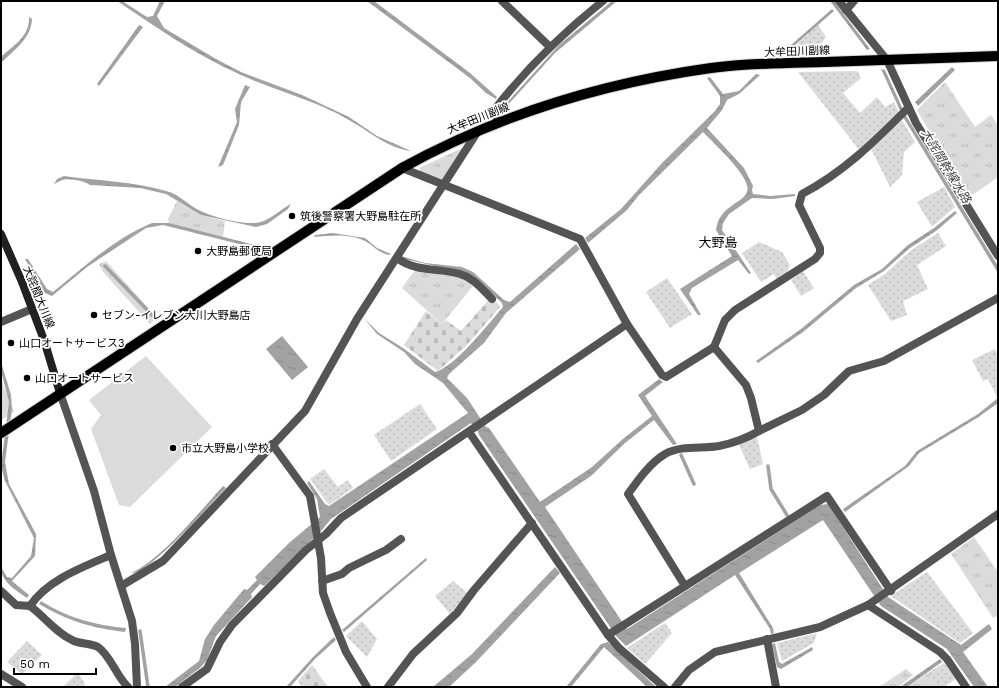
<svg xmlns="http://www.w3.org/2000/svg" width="999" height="688" viewBox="0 0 999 688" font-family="'Work Sans','Noto Sans JP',sans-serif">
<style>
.grass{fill:url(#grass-tufts)}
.cemetery{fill:url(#cemetery-stones)}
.park{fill:#dbdbdb}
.garden{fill:url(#garden-dots)}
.water{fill:url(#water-ripples)}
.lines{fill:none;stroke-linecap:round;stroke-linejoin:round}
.stream{stroke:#a2a2a2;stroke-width:3.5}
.primary-casing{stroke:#dbdbdb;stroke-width:12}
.minor{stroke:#545454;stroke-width:8}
.secondary{stroke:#212121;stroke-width:8}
.primary{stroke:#000;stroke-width:10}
.poi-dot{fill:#000;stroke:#fff;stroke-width:1.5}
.labels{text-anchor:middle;stroke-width:3.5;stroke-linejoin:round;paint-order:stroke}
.street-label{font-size:11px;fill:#000;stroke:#fff}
.poi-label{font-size:11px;fill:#000;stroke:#fff;text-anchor:start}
.water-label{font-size:12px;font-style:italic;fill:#434343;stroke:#fff}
.quarter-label{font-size:13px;fill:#000;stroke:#fff}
</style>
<defs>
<pattern id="grass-tufts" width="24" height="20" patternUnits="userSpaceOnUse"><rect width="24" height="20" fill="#dbdbdb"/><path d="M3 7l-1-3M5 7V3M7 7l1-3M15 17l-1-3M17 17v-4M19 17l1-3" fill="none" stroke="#bababa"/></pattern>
<pattern id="cemetery-stones" width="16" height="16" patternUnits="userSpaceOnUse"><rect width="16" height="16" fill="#dbdbdb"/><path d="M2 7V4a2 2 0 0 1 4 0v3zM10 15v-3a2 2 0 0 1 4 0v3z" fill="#bababa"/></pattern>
<pattern id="garden-dots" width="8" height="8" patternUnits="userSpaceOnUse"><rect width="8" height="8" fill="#dbdbdb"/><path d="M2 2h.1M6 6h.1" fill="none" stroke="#bababa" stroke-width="1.8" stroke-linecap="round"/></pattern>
<pattern id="water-ripples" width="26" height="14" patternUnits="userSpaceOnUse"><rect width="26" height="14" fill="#a2a2a2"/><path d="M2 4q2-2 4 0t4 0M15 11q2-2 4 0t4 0" fill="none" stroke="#8a8a8a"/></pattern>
</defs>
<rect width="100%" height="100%" fill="#fff"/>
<g class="grass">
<path d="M945,82L975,127L991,115L998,125V177L968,198L917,110Z"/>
<path d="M462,148L463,152L445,180L421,173L419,168Z"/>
<path d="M177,201L201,215L225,221L223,237L169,223L168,219Z"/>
<path d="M106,261L157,318L150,324L103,272L99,264Z"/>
<path d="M415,270L461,278L473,286L442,324L402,288Z"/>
<path d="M974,537L998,572V615L993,618L951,554Z"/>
<path d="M906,669L913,675L898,687H879Z"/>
<path d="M928,673L937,687H907Z"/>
</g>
<g class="cemetery">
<path d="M492,296L500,307L467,345L438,371L404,345L426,311L442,324L446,320L461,331Z"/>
<path d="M312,665L328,687H303L298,681Z"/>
</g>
<g class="park">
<path d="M146,356L212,427L130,507L119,505L91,429L101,415L89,400Z"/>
<path d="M1,379L14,412L1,420Z"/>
</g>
<g class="garden">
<path d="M818,25L826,37L816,52L788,53Z"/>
<path d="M857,71L861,78L843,93L860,113L877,97L885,107L894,102L899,113L860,151L798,72Z"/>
<path d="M902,120L915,142L904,152L902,175L890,187L871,149Z"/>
<path d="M944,187L955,207L932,227L917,202Z"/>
<path d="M938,233L946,246L917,265L928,289L903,301L907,315L891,321L868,285L885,274L910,251Z"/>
<path d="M759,242L782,252L790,265L787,273L777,280L774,274L761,282L742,253Z"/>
<path d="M803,271L814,288L801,296L791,280Z"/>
<path d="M667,278L692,314L670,328L646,292Z"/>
<path d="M995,349L998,356L997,397L988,379L983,381L972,360Z"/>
<path d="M420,404L437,429L391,461L374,435Z"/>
<path d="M757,437L763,464L750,469L739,445Z"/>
<path d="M324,469L338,487L348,480L353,488L329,505L310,479Z"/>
<path d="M927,572L973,633L960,643L891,596Z"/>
<path d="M453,581L467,593L450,614L435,596Z"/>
<path d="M362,621L377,639L367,657L346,636Z"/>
<path d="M665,623L672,633L645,664L627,648Z"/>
<path d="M817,633L814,643L782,661L777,643Z"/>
<path d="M27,641L42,655L22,674L7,662Z"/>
<path d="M944,663L956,679L944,687H937L928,673Z"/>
<path d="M78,672L85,684L83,687H63Z"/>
</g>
<g class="water">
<path d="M117,1H122L147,17L153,16L160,1H165L157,16L164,28L216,59L241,72L302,95L349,117L377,136L411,151C387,148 369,131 349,120C315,100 275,91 239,74C196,55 156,27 117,1Z"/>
<path d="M367,1H374L470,73L497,97L496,99L486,93L470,78Z"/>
<path d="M612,1H617L555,53L506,107L504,106L559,45Z"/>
<path d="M830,1H834L870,49L867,50Z"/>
<path d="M832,9L834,11L786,53L783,52Z"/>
<path d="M29,17L32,19C31,39 14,50 1,63V57C14,45 30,36 29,17Z"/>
<path d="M139,25L143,27L99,86L97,84Z"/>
<path d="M952,67L955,70L918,106L915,102Z"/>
<path d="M881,69L885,70L905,114L998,266V273L903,117Z"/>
<path d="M756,74L760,75L739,94L727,100L722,110L707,128L744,168L753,186L752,190L753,194L770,196L795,194V196L773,199L752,198L729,214L723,223L722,230L751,273L749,274L738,260L692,288L689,294L701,315H698L680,289L732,256L716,230C718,217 723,212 734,204C739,201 745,197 747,192C753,178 712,142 703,132L639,195L627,210L588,243L585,238L621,209L662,163L714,112L720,104V96L707,78L710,77L723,94L739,91Z"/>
<path d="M245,85L250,87L241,102L239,125L223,165L218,167L237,122L235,109Z"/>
<path d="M64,176C98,181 133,181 166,191C178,194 185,202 195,208C208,216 238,224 254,223C268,223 279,210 291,204L288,209L267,224L256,227L201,215L166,194L140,188L90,185C84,181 67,177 60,181C58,182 56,183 54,184L57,179Z"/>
<path d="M955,211L957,213L936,231L910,248L884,271L856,288L803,332L758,363L756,361L801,329L854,285L882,269L908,245L934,228Z"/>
<path d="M152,223H169L251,244H259L260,247L255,248L163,225L146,228L87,267L52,296L45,293L25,259H28L47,289L53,292C84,267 115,238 152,223Z"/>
<path d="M333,233L365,238L377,248L391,254L389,255C381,253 377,250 370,244C355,233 332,235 314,237L315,235Z"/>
<path d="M576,244L580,249L506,313L484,343L449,374L447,378L467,398L486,427L489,428L540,502L592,467L624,438L652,416L638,395L659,379L663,382L645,396L677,444L673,445L654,420L625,443L591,476L545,507L627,629L820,505L828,504L888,597L961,645L989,624L992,629L963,652L988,687H974L947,649L881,606L823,520L739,573L773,628L774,633L771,634L770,629L735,575L626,646L617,637L479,435L478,432L471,423L331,519L322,530L264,586L260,584L251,594L252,597L216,636L207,660L201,667L175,687H165L199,661L205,639L214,625L244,589L247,590L257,580L255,577L289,543L320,517L317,499L307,483L309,481L325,504L329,506L468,413L443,383L415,364L404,352L377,334L364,318L379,333L403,348L435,372C455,367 488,324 503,307L502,303L472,275L401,258V256L425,263L462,267L473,272L504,300L510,302Z"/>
<path d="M282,336L308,367L292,380L266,349Z"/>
<path d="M1,362L11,395L12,409L5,462L9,484L36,534L35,556L12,581L29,595L27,598C16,590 1,582 1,567L7,577L12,578L31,556L34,538L5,481L1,466L9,402L1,371Z"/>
<path d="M998,398V403L977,418L919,453L909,466L845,512L843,509L905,466L917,451L978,414Z"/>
<path d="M223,486L226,488C211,503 149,575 131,573C161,560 200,511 223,486Z"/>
<path d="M426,558L427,560L344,632L342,630Z"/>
<path d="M555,567L560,573L476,662L449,687H433L472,654Z"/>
<path d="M41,601C68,618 94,625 126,628L125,632C92,628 68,621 39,604Z"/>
<path d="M334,637L336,640L315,659L290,687H286L313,657Z"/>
<path d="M608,642L656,687H647L604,647L571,687H566L601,644Z"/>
<path d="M775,643L779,662L782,664L812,647L813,650L781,669L777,667L772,644Z"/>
<path d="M940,659L942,662L907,687H900Z"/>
</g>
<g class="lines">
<g class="stream">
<path d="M105,266L154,317"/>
<path d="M681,455L694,484"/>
<path d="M768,466L771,489L787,515"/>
<path d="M140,631L148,687"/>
</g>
<defs>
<path id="primary" d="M1,433L402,168C498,115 603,83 711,68C749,63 787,63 825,62C883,60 940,58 998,56"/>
</defs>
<use href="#primary" class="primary-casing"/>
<g class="minor">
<path d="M502,1L550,47"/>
<path d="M839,1L887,60L916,123L998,256"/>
<path d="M846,10L854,1"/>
<path d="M497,122L495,109C526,69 563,33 603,1"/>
<path d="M402,168L580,239L627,324L662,375L666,377L714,347L746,385L751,398L759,431L802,410L824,395L849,371L884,361L998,298"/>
<path d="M397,258C415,272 439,268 460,274C474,278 482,289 492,299"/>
<path d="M1,322L32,309"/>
<path d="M714,347L725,320L735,310L815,259L820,253V248L799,205L802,194C844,172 875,141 908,108"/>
<path d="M60,393L94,491L111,555L132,621L135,644L137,687"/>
<path d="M469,432L608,635L619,648L664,687"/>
<path d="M272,444L310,496L321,558L323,593L330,613L346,652L367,687"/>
<path d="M322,581L342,574L349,568L386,550L401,539"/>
<path d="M121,586L163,561L305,411L357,319L478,131"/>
<path d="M685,586L628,494C638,480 650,463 665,454C681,445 702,449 719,446C734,443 747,438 759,431"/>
<path d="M1,591L16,605L30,606C47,580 83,567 111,555"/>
<path d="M868,605L940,652L947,659L966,687"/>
<path d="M30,606C45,617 56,633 74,641C81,644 91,643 98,647C111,656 116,676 128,687"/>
<path d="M608,635L827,496L891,591"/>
<path d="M767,639L776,687"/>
<path d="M1,674L22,687"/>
<path d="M182,687L207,669L220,642L232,625L306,550L326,534L341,518L627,324"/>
<path d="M388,687L413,654L457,613L474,590L532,523"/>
<path d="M675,687L689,670L715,652L820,627L868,605L998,514"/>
</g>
<path class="secondary" d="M1,234L22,282L44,340L60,393"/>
<use href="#primary" class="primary"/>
</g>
<g class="poi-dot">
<circle cx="292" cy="216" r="4"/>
<circle cx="198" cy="251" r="4"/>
<circle cx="94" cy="315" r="4"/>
<circle cx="11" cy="343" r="4"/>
<circle cx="27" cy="378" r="4"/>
<circle cx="173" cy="448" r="4"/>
</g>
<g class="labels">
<g class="street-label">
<text transform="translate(797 51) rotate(-2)" y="4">大牟田川副線</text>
<text transform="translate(478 118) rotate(-22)" y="4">大牟田川副線</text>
<text transform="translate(39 297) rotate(68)" y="4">大詫間大川線</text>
</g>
<g class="poi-label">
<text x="300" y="220">筑後警察署大野島駐在所</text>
<text x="206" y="255">大野島郵便局</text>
<text x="102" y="319">セブン-イレブン大川大野島店</text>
<text x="19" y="347">山口オートサービス3</text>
<text x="35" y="382">山口オートサービス</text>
<text x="181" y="452">市立大野島小学校</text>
</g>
<g class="water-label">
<text transform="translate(946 166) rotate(59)" y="4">大詫間幹線水路</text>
</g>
<g class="quarter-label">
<text x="718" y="247">大野島</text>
</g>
</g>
<rect width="999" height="688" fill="none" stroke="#000000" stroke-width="4"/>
<path d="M14 668v6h82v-6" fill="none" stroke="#000000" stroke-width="2"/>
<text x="20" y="668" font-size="12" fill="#000000" stroke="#ffffff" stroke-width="3" paint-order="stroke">50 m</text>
</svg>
